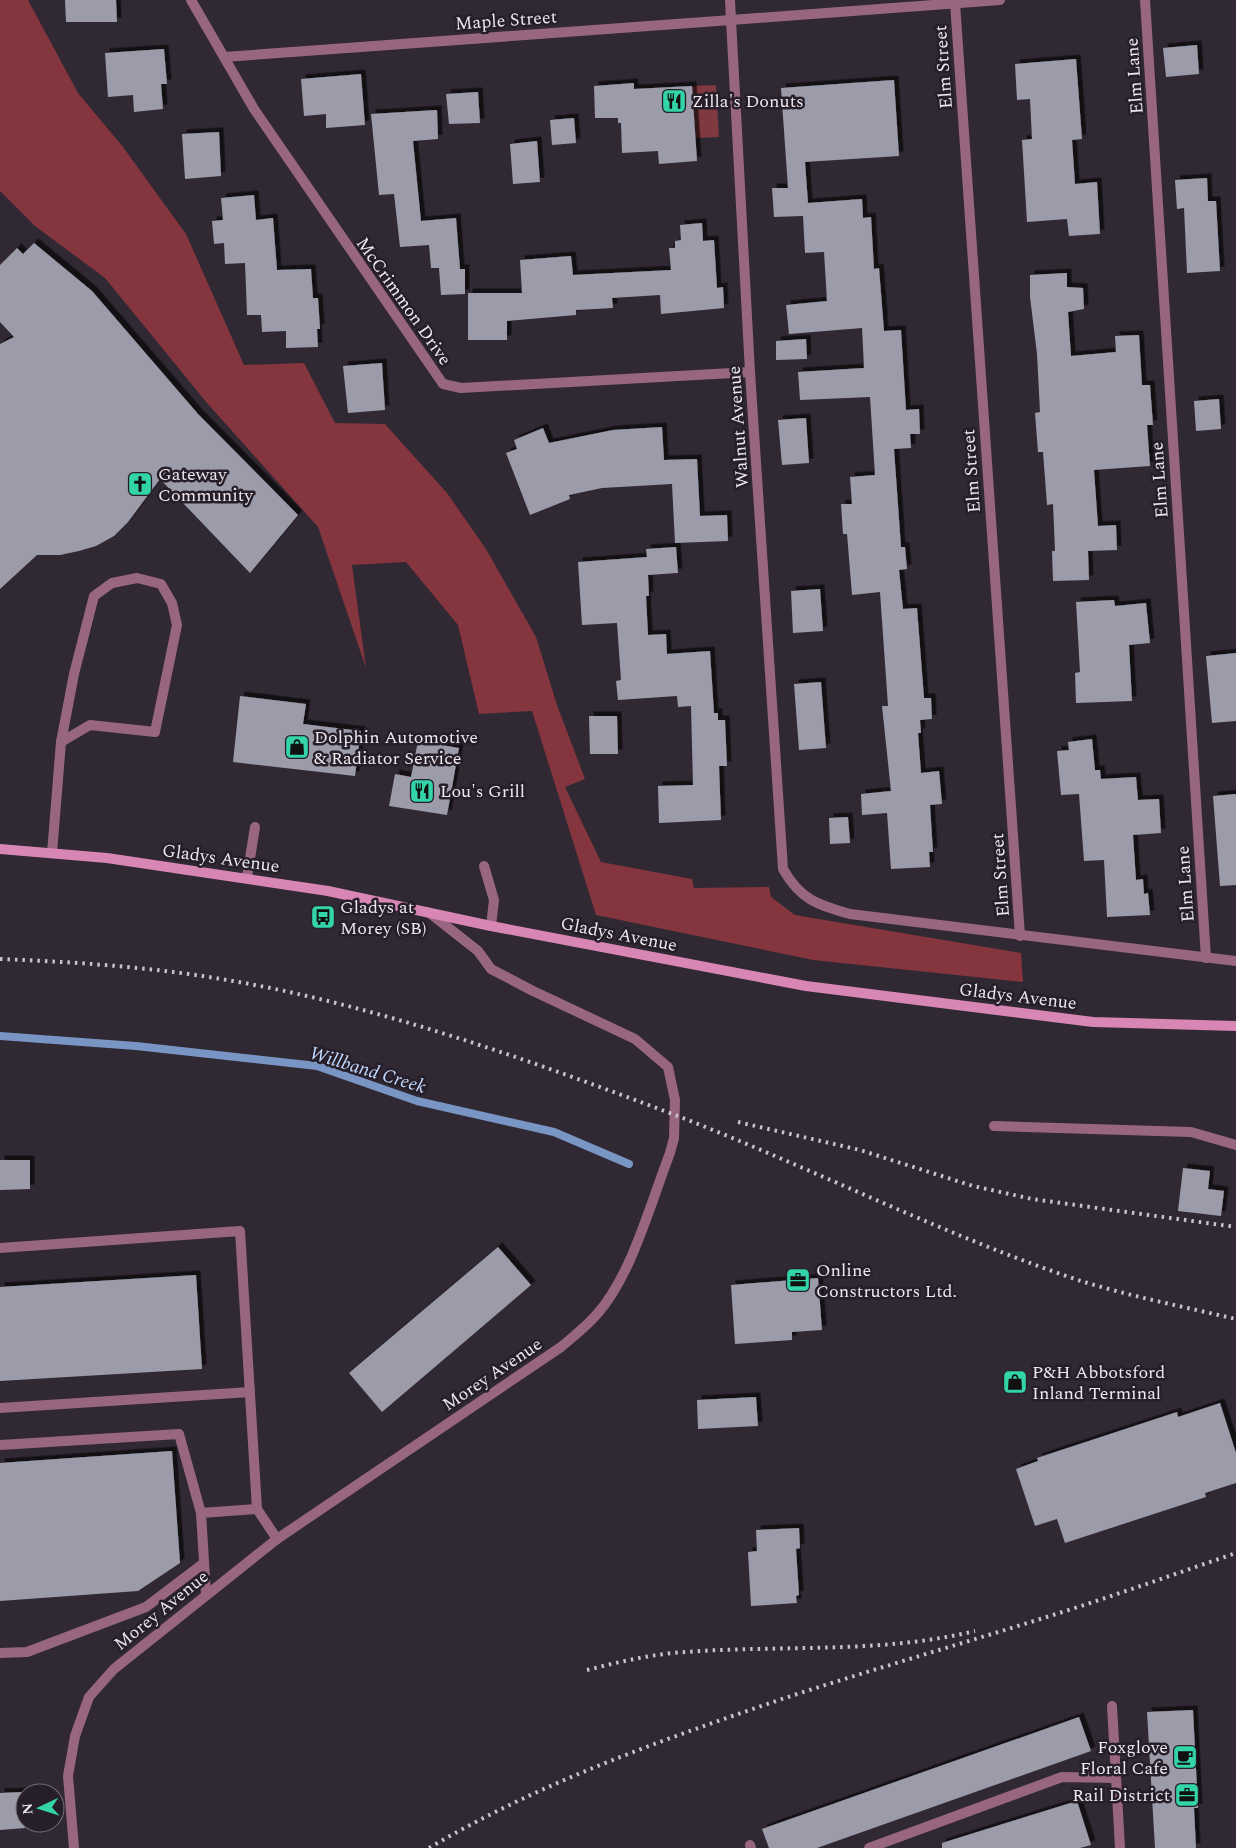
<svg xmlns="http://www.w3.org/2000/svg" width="1236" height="1848" viewBox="0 0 1236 1848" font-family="Spectral,serif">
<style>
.green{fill:#803940}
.forest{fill:#84353e}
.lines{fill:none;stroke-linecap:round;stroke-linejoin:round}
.stream{stroke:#7995c4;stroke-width:8}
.building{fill:#9b9baa;filter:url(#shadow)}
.service{stroke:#996682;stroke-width:10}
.minor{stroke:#996682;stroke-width:10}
.tertiary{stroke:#996682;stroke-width:10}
.secondary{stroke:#d886b3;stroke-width:10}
.rail{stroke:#c9c3cb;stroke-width:4;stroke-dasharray:2.5 5;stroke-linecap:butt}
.labels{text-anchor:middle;stroke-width:5;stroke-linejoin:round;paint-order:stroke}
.street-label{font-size:18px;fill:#ede8ef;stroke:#261e29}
.poi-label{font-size:18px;fill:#ede8ef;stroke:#261e29;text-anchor:start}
.water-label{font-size:19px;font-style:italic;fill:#c2dafe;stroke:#261e29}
</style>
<defs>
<filter id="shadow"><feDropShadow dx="4.5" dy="-4.5" stdDeviation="0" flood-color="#0009"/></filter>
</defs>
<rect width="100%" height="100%" fill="#302833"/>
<path class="green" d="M716,85L719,137L696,138L692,86Z"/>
<path class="forest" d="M0,0H28L78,93L123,147L186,234L244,365L304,363L335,423L385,424L447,493L486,549L536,637L557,705L585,779L565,787L601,862L692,879L694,888L769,887L771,897L795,915L1021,953L1023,982L813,960L596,915L532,711L479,714L458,625L406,562L352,565L366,668L318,527L207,403L105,278L35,226L0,191Z"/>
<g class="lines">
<path class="stream" d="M0,1036L136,1046L317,1066L417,1101L554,1132L629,1164"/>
</g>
<g class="building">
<path d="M65,0H116L117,22H66Z"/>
<path d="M1197,45L1199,74L1166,77L1163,48Z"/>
<path d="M164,49L167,84H161L163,109L134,112L133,95L108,97L105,53Z"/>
<path d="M1076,59L1082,139L1072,140L1075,184L1097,182L1100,234L1069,236L1067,219L1027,222L1022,140L1032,139L1030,99L1017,100L1015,64Z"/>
<path d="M361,74L365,125L326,128V114L304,116L301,79Z"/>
<path d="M894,80L899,156L805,162L808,203L862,199L863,218L871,217L874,269L879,268L884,331L901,330L906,410L919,409L920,434H910L911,448L894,449L901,547H905L907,569L899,570L903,609L917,608L924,698H931L932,719L920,720L921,733H918L921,773L939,771L942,804L930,805L933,852H929L930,867L891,869L887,813L862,815L861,794L891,791L882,706H888L880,592L852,595L847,534H843L841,504H852L850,477L875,475L870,397L800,400L798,372L864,368L862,328L789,334L786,305L827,301L824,252L805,253L803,216L774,217L772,188H788L781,88Z"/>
<path d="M634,83V89L692,86L697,161L659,164L658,151L622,153L621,123H618V118H595L594,86Z"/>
<path d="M478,92L480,123L449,124L446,94Z"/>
<path d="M437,110L438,139L413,141L421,221L456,218L460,269H465V294L441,295L439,268H431L429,245L400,247L394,194L379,195L371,114Z"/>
<path d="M574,118L576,143L552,145L550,120Z"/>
<path d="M219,132L221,176L185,179L182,134Z"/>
<path d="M537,141L540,182L513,184L510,144Z"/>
<path d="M1207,178L1208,201H1216L1220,271L1187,273L1184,208L1177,209L1175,180Z"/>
<path d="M254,195L256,220L273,218L277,270L311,269L313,298H318L320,329H317L318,347L286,348V331L262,332L261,315H247L245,263L225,264L224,243L214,244L212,221L223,220L221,198Z"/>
<path d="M702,223L703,241L714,240L717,288L723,287L724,308L661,314L660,295L612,298L613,308L576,310V315L507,321V340H468V293H522L520,260L571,256L573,275L671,270L669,248H675V241L681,240L680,225Z"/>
<path d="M34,243L92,291L198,414L298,515L250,573L160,479L128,522L114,536L96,546L79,551L60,555H37L0,589V344L14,337L0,322V265L17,248L23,254Z"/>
<path d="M1067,273V287L1083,288L1084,309L1068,312L1071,356L1116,352L1115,336L1139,335L1142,385H1150L1153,425H1147L1150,466L1094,470L1098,526L1116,525L1117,550L1088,551L1089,580L1053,581L1052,551H1055L1053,504L1047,505L1043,452H1038L1035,413L1040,412L1037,354L1030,297V275Z"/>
<path d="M806,339L807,359L776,360V341Z"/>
<path d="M382,363L385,410L348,413L343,366Z"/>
<path d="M1219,399L1221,429L1196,431L1194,401Z"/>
<path d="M806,418L809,463L782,465L778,420Z"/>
<path d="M662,427L664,460L697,459L700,516L727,515L728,541L675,543L672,484L602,488L569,495L570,499L530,515L506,453L517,449L514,440L543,428L549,443L613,430Z"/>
<path d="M676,547L678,573L648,575L649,596H646L648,635L666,634L667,654L710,651L714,713H718V720H725L727,766H719L721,820L659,823L658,786L693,785L691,706L678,707L677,696L618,700L616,681L621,680L617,623L582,625L578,562L647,557L646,549Z"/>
<path d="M820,589L823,631L793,633L791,591Z"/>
<path d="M1114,600L1115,606L1146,603L1150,643L1129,645L1132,701L1076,703L1075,673L1080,672L1076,602Z"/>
<path d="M1236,653V721L1212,723L1206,656Z"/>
<path d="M821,682L826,748L799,750L794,684Z"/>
<path d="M240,696L306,704L303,724L361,731L355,776L233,762Z"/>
<path d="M589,716H617L618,754H590Z"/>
<path d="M1092,739L1095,770H1100L1101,779L1136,777L1138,800L1159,799L1161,833L1133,835L1136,880L1143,879L1144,894L1148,893L1150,915L1107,917L1104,860L1084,861L1079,794L1061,795L1057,751L1069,750L1068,742Z"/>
<path d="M418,741L459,748L447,815L389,806L395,774L411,777Z"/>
<path d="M1236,794V885L1220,886L1213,796Z"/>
<path d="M848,817L850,843L830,844L829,818Z"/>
<path d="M0,1160H30V1189L0,1190Z"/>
<path d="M1183,1168L1210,1171L1208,1189L1224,1191L1221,1216L1178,1211Z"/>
<path d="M498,1247L531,1285L382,1412L349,1373Z"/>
<path d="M196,1275L202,1369L0,1381V1287Z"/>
<path d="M818,1278L822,1330L792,1332V1340L735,1344L731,1285Z"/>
<path d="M756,1397L758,1426L698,1429L697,1400Z"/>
<path d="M1220,1403L1236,1453V1483L1205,1493L1206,1497L1065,1543L1057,1519L1035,1526L1016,1469L1038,1461L1037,1458L1177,1412L1178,1417Z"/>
<path d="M172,1451L180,1563L138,1591L0,1601V1463Z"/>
<path d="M799,1528L800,1548L796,1549L799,1595L796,1596L797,1603L751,1606L748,1552L757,1551L756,1530Z"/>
<path d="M1193,1710L1198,1808H1194L1196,1848H1155L1147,1712Z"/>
<path d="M1079,1717L1091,1751L817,1848H769L762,1829Z"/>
<path d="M23,1792L25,1828L0,1830V1793Z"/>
<path d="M1077,1801L1091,1845L1080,1848H942V1843Z"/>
</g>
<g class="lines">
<g class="service">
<path d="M1145,0L1206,958"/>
<path d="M137,578L161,584L172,603L177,625L155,732L90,725L61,742L74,674L94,596L112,583Z"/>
<path d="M52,853L61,742"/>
<path d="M484,866L494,900L491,926"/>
<path d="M247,877L255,827"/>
<path d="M994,1126L1191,1132L1236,1145"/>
<path d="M0,1248L240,1231L257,1509L277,1539"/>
<path d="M0,1408L250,1392"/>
<path d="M0,1445L179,1434L201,1513L206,1594"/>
<path d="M201,1513L257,1509"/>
<path d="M0,1653L27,1652L146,1607L204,1563"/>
<path d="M1112,1706L1120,1848"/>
<path d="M750,1845L751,1848"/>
<path d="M869,1848L1062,1777L1116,1778"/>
</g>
<g class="minor">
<path d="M191,0L254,109L443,384L461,388L750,372"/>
<path d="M955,3L1020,936"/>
<path d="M224,57L731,20L750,372L783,869C800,899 817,905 850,914L1236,961"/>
<path d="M74,1848L68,1776L75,1736L89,1697L114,1669L277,1539L561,1347C574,1336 587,1326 598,1313C632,1274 651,1202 670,1153L674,1138L675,1100L668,1067L635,1039L531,990L491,969L478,951L431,914"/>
</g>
<path class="tertiary" d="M730,0L731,20L1000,0"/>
<path class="secondary" d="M0,849L107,858L328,891L491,926L806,986L1093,1022L1236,1026"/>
<g class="rail">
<path d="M0,959C75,962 152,967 227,980C377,1005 532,1061 675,1115C810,1167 941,1234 1078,1280C1128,1296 1185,1307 1236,1319"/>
<path d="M738,1122L860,1150L973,1186L1032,1199L1236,1227"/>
<path d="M587,1670C615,1663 643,1656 673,1653C773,1644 876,1655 975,1631"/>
<path d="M429,1848C539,1783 659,1741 779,1700C876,1668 975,1640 1072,1609C1127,1591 1181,1572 1236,1553"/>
</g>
</g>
<defs>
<symbol id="restaurant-square" viewBox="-11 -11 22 22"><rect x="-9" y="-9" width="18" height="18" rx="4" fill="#33d4a8" stroke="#261e29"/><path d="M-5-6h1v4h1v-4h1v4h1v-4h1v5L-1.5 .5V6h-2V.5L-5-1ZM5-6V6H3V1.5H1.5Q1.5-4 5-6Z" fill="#111"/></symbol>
<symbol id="church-square" viewBox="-11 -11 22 22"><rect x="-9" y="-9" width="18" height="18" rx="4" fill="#33d4a8" stroke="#261e29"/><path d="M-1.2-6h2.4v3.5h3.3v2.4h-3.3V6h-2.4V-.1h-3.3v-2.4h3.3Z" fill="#111"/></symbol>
<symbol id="shop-square" viewBox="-11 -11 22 22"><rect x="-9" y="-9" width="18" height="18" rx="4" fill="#33d4a8" stroke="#261e29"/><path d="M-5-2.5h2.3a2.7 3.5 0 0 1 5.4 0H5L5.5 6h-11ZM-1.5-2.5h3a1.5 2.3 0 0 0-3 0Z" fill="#111"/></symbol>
<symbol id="bus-square" viewBox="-11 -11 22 22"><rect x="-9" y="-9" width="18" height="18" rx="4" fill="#33d4a8" stroke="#261e29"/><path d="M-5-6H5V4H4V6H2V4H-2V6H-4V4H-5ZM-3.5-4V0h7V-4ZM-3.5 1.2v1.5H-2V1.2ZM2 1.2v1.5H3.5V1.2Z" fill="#111"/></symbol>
<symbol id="office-square" viewBox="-11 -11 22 22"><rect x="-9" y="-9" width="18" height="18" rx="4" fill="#33d4a8" stroke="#261e29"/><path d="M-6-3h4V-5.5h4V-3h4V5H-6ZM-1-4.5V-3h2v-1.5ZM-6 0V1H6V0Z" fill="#111"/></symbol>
<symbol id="cafe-square" viewBox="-11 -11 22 22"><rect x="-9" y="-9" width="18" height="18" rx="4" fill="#33d4a8" stroke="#261e29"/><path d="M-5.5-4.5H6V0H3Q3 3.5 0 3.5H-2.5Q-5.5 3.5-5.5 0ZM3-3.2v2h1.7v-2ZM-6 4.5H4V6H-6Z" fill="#111"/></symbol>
</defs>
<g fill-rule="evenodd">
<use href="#restaurant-square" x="660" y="87" width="28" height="28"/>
<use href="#church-square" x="126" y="470" width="28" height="28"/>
<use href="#shop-square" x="283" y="733" width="28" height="28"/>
<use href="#restaurant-square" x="408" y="777" width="28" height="28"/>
<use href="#bus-square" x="309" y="903" width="28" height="28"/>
<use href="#office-square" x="784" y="1266" width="28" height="28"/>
<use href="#shop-square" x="1001" y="1368" width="28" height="28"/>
<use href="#cafe-square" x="1171" y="1743" width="28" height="28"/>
<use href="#office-square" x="1173" y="1781" width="28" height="28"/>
</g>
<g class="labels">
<g class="street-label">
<text transform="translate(506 20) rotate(-4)" y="6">Maple Street</text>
<text transform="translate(943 67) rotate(-94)" y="6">Elm Street</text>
<text transform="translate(1134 76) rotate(-94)" y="6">Elm Lane</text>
<text transform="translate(404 301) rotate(55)" y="6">McCrimmon Drive</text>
<text transform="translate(738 427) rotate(-94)" y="6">Walnut Avenue</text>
<text transform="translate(971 471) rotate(-94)" y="6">Elm Street</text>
<text transform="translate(1159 480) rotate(-94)" y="6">Elm Lane</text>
<text transform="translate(221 858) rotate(8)" y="6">Gladys Avenue</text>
<text transform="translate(1000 875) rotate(-94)" y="6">Elm Street</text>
<text transform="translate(1185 884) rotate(-94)" y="6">Elm Lane</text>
<text transform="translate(619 934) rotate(11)" y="6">Gladys Avenue</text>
<text transform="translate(1018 996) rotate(7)" y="6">Gladys Avenue</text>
<text transform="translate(492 1374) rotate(-34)" y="6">Morey Avenue</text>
<text transform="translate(161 1610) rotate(-39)" y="6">Morey Avenue</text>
</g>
<g class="poi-label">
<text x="692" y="107">Zilla's Donuts</text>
<text x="158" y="480">Gateway<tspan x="158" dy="21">Community</tspan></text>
<text x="314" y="743">Dolphin Automotive<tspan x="314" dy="21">&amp; Radiator Service</tspan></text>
<text x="440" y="797">Lou's Grill</text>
<text x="340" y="913">Gladys at<tspan x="340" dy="21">Morey (SB)</tspan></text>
<text x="816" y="1276">Online<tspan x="816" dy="21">Constructors Ltd.</tspan></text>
<text x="1032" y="1378">P&amp;H Abbotsford<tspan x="1032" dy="21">Inland Terminal</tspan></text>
<text x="1168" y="1753" text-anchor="end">Foxglove<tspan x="1168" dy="21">Floral Cafe</tspan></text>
<text x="1170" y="1801" text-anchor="end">Rail District</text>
</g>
<g class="water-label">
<text transform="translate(368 1069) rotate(17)" y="7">Willband Creek</text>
</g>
</g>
<g transform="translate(40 1808) rotate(266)"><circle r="24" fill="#261e29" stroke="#766f78"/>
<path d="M0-4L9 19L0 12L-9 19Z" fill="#33d4a8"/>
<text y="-8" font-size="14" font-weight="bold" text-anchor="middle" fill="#ede8ef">N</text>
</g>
</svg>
